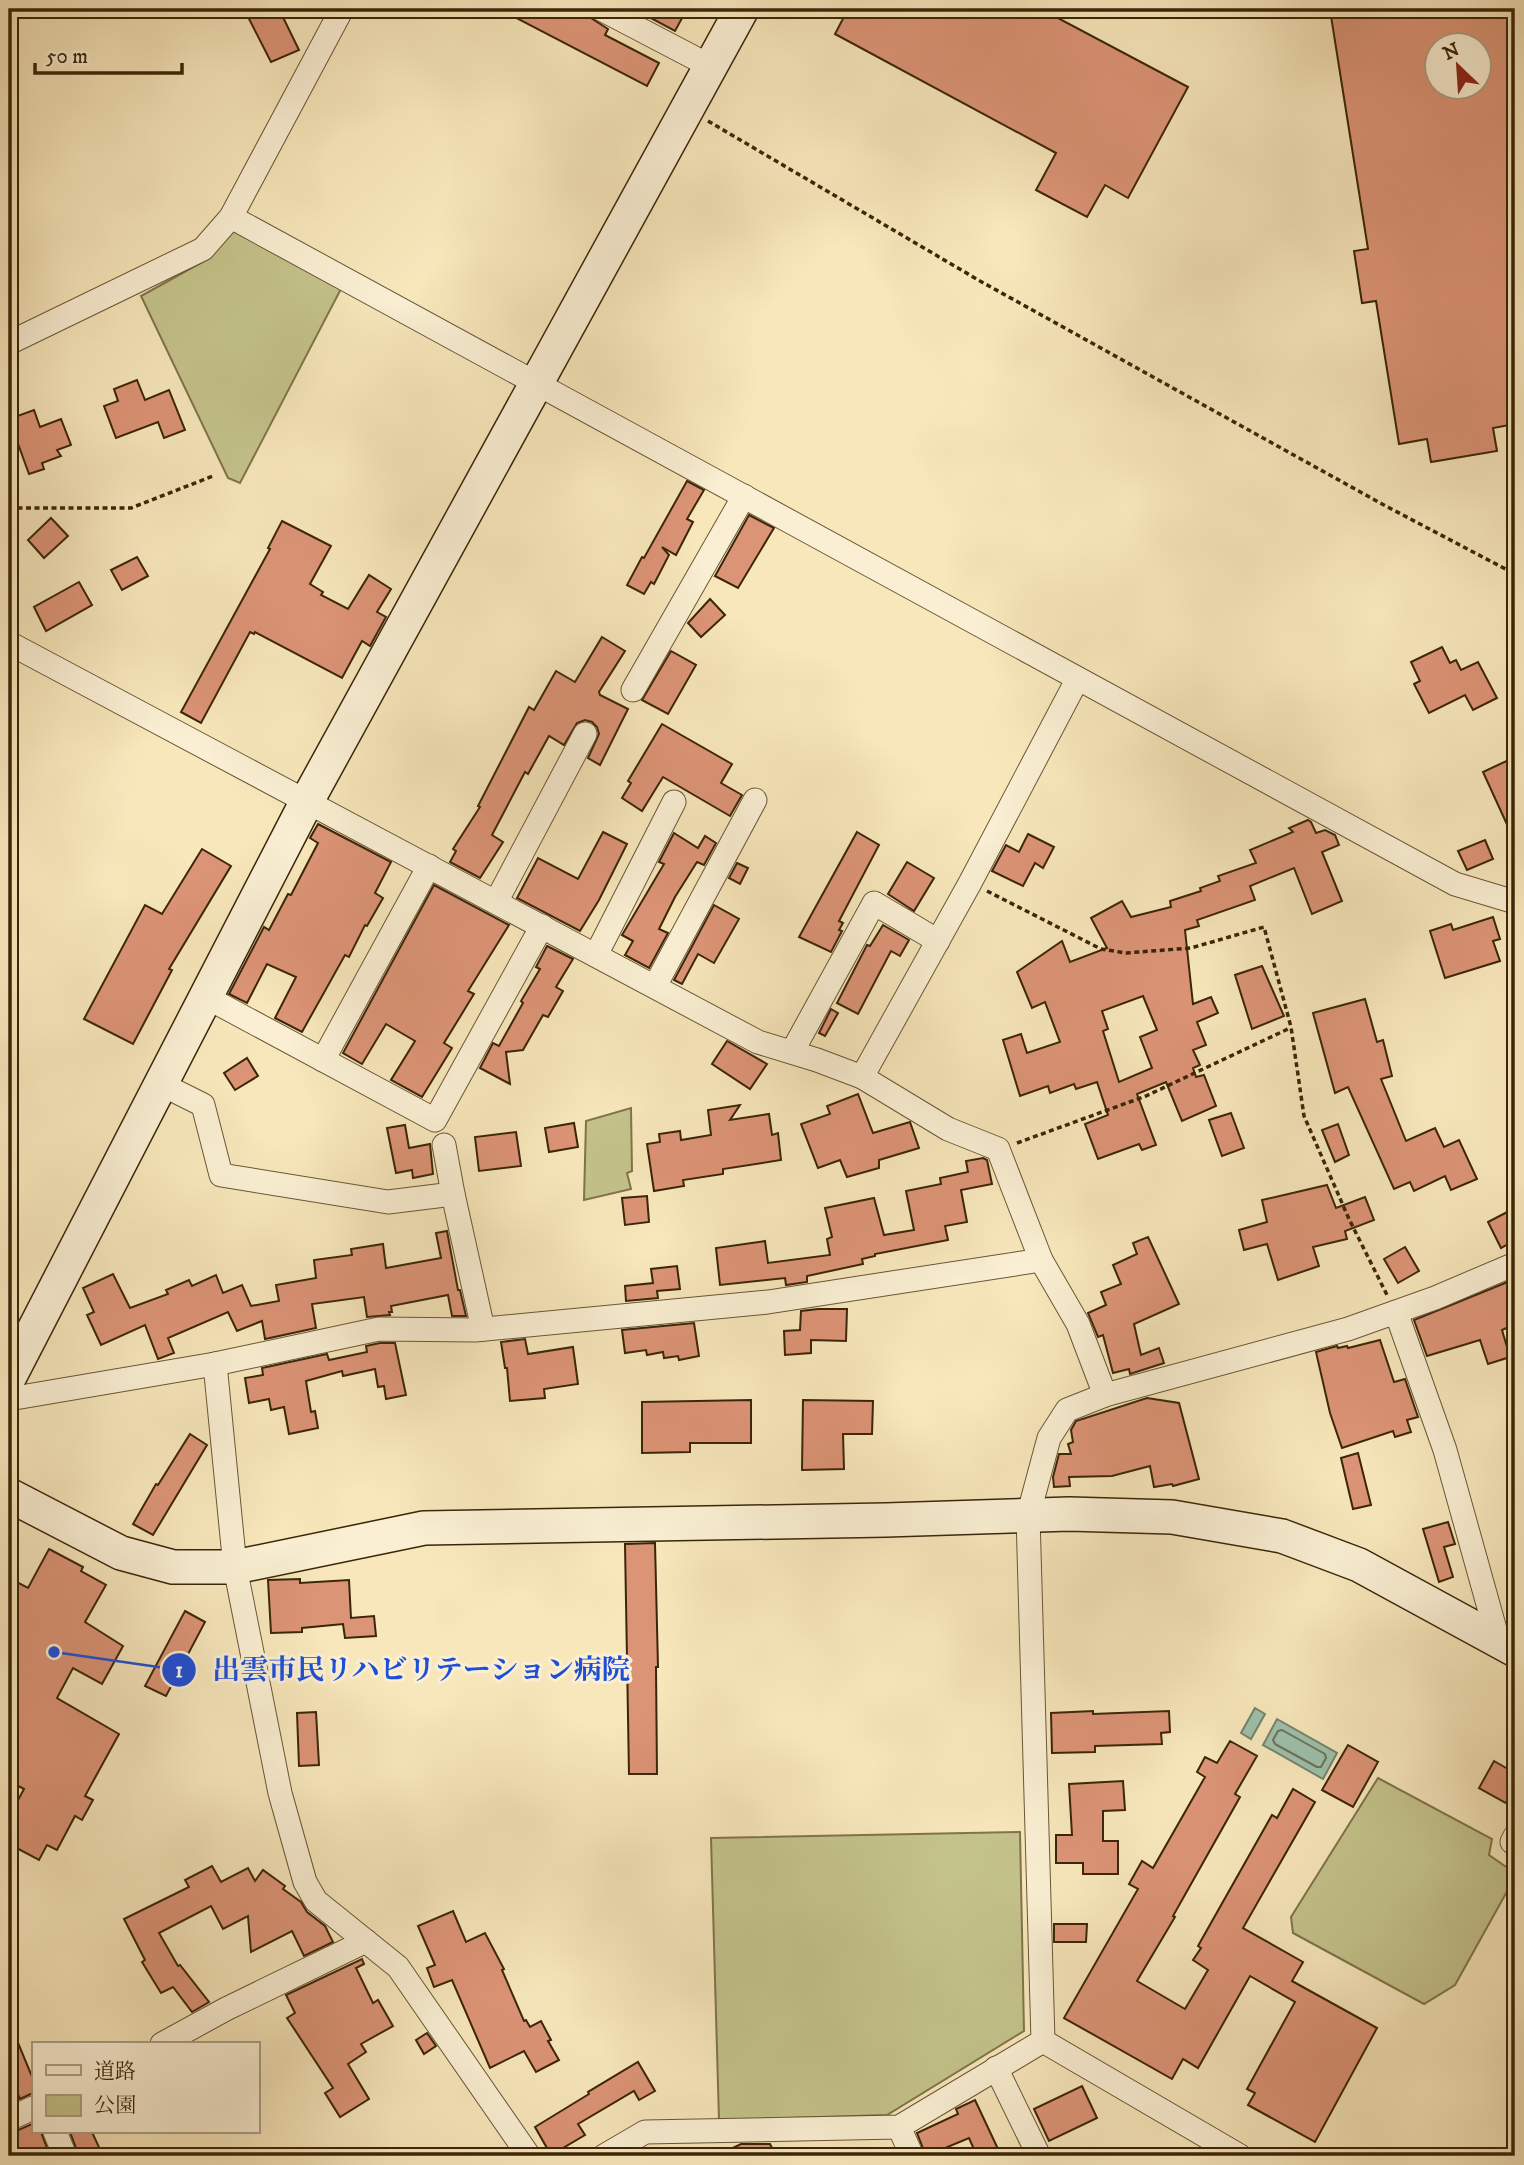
<svg xmlns="http://www.w3.org/2000/svg" width="1524" height="2165" viewBox="0 0 1524 2165" font-family="'IM FELL DW Pica','Noto Serif JP',serif">
<style>
.green{fill:#c4c38b;stroke:#80744a;stroke-width:2}
.water{fill:#9ec1ab;stroke:#76836a;stroke-width:2}
.lines{fill:none;stroke-linecap:round;stroke-linejoin:round}
.shore{stroke:#6c735a;stroke-width:2}
.building{fill:#dc9476;stroke:#3b2508;stroke-width:2;fill-rule:evenodd}
.street-casing{stroke:#6a5635;stroke-width:25}
.secondary-casing{stroke:#3b2508;stroke-width:36}
.path{stroke:#3b2508;stroke-width:3.5;stroke-dasharray:5 3.5;stroke-linecap:butt}
.street{stroke:#faefd3;stroke-width:23}
.secondary{stroke:#faefd3;stroke-width:33}
.leader{fill:none;stroke:#1d4ed8;stroke-width:2.5}
.callout-dot{fill:#1d4ed8;stroke:#faefd3;stroke-width:2.5}
.mark-label{font-size:21px;text-anchor:middle;font-weight:bold;fill:#fff}
.callout-label{font-size:28px;text-anchor:middle;font-weight:bold;fill:#1d4ed8;stroke:#faefd3;stroke-width:6;stroke-linejoin:round;paint-order:stroke}
</style>
<rect width="100%" height="100%" fill="#f7e7bb"/>
<filter id="stains"><feTurbulence type="fractalNoise" baseFrequency=".00286" numOctaves="4"/><feColorMatrix values="0 0 0 0 .2 0 0 0 0 .09 0 0 0 0 .02 0 0 0 .5 -.17"/></filter>
<radialGradient id="worn" r=".72"><stop offset=".6" stop-color="#630" stop-opacity="0"/><stop offset="1" stop-color="#630" stop-opacity=".3"/></radialGradient>
<g class="green">
<path d="M233,230L343,285L240,483L228,478L141,296L208,259Z"/>
<path d="M631,1108L632,1171L627,1173L631,1189L584,1200L586,1121Z"/>
<path d="M1378,1778L1492,1839L1489,1855L1515,1873V1877L1455,1985L1424,2004L1293,1933L1291,1917Z"/>
<path d="M1020,1832L1024,2031L887,2115L719,2120L711,1838Z"/>
</g>
<g class="water">
<path d="M1255,1708L1265,1714L1251,1739L1241,1733Z"/>
<path d="M1277,1719L1337,1753L1323,1779L1263,1745Z"/>
</g>
<g class="lines">
<path class="shore" d="M1282,1730L1325,1754L1326,1758L1321,1767H1317L1275,1744L1273,1740L1278,1731Z"/>
</g>
<g class="building">
<path d="M244,9H279L299,50L271,62Z"/>
<path d="M499,9H577L608,29L605,35L659,63L647,86Z"/>
<path d="M634,9H687L675,31Z"/>
<path d="M848,9H1041L1188,87L1128,198L1105,185L1087,217L1036,190L1056,153L835,34Z"/>
<path d="M1377,9H1416V13L1441,9H1515V424L1493,428L1497,451L1431,462L1427,439L1399,444L1376,301L1362,303L1354,251L1368,249L1331,16ZM1437,46H1479V88H1437Z"/>
<path d="M137,380L145,400L169,390L185,430L164,438L158,422L116,438L104,406L118,401L114,389Z"/>
<path d="M34,410L40,427L61,419L71,445L57,450L61,456L42,463L44,469L29,474L9,419Z"/>
<path d="M687,481L704,490L687,519L693,522L676,555L662,547L669,555L654,584L651,582L644,594L627,585L642,557L644,558Z"/>
<path d="M749,515L774,528L738,588L715,576Z"/>
<path d="M51,518L68,536L44,558L28,540Z"/>
<path d="M282,521L331,546L310,584L323,592L321,595L348,609L369,575L391,589L377,612L386,617L370,646L362,641L342,678L255,632L254,634L250,632L201,723L181,712L270,549L268,548Z"/>
<path d="M137,557L148,576L122,590L111,570Z"/>
<path d="M79,582L92,605L46,631L34,607Z"/>
<path d="M710,599L725,615L701,637L688,623Z"/>
<path d="M602,637L625,651L599,692L600,695L628,709L600,765L588,758L599,734L597,727L592,722L585,720L577,723L564,745L549,736L528,774L525,772L492,835L503,842L480,878L450,862L456,851L453,849L480,807L478,806L529,707L534,710L556,671L575,682Z"/>
<path d="M1442,647L1450,663L1456,660L1461,670L1478,662L1497,698L1473,710L1465,695L1429,713L1414,684L1420,681L1411,662Z"/>
<path d="M671,651L696,665L668,714L642,700Z"/>
<path d="M662,724L732,764L721,783L742,795L730,816L663,777L642,811L622,798L631,783L628,781Z"/>
<path d="M1515,757V842L1483,772Z"/>
<path d="M1308,820L1311,822L1316,833L1325,830L1335,835L1339,845L1322,852L1342,901L1312,914L1294,868L1250,886L1255,900L1197,920L1199,926L1185,930L1193,1004L1211,997L1218,1013L1197,1022L1206,1045L1193,1050L1200,1065L1193,1068L1196,1077L1204,1075L1216,1106L1182,1121L1166,1082L1137,1094L1156,1145L1142,1150L1139,1144L1098,1159L1085,1124L1108,1115L1097,1082L1076,1089L1074,1084L1050,1093L1048,1086L1020,1096L1003,1040L1021,1034L1027,1053L1060,1042L1045,1002L1032,1008L1017,972L1062,941L1070,962L1107,948L1091,918L1122,901L1131,917L1171,907L1170,901L1201,891L1200,888L1220,881L1218,876L1256,863L1250,850L1293,832L1289,828ZM1143,996L1157,1030L1140,1037L1152,1068L1119,1082L1103,1031L1108,1029L1102,1011Z"/>
<path d="M318,824L391,862L375,893L383,898L367,926L365,925L349,957L345,955L302,1032L275,1018L296,977L267,964L247,1003L229,994L264,927L269,930L288,894L291,895L318,843L310,838Z"/>
<path d="M603,832L627,844L599,900L580,931L517,898L538,858L578,879Z"/>
<path d="M857,832L879,845L839,921L843,923L839,930L842,931L831,952L799,937Z"/>
<path d="M674,833L698,848L705,836L716,843L704,865L697,862L675,897L659,929L668,933L649,968L625,955L633,941L622,935L664,864L659,862Z"/>
<path d="M1028,834L1054,847L1043,868L1035,863L1023,886L992,871L1006,845L1019,852Z"/>
<path d="M1485,840L1493,859L1467,870L1458,851Z"/>
<path d="M202,849L231,866L169,969L172,970L133,1044L84,1019L145,905L162,914Z"/>
<path d="M907,862L934,878L914,911L888,894Z"/>
<path d="M737,863L748,868L740,884L729,878Z"/>
<path d="M434,885L509,925L468,991L474,994L444,1043L452,1048L422,1097L391,1080L415,1041L386,1024L362,1064L343,1053Z"/>
<path d="M714,905L739,919L714,963L698,954L682,984L674,980Z"/>
<path d="M1493,917L1500,939L1493,941L1500,961L1445,978L1430,931L1451,924L1453,930Z"/>
<path d="M883,925L909,940L900,956L891,951L858,1014L837,1003L867,945L870,946Z"/>
<path d="M547,946L573,959L556,987L563,991L548,1017L543,1015L523,1050L506,1052L510,1084L480,1068L493,1043L499,1046L523,1003L521,1001L540,969L536,967Z"/>
<path d="M1262,966L1284,1016L1252,1029L1235,975Z"/>
<path d="M1365,999L1377,1042L1383,1040L1392,1076L1381,1079L1406,1141L1435,1128L1444,1147L1459,1140L1477,1179L1451,1190L1445,1176L1414,1191L1410,1182L1394,1189L1348,1087L1335,1093L1313,1013Z"/>
<path d="M831,1009L838,1013L825,1036L819,1033Z"/>
<path d="M727,1041L767,1064L750,1089L712,1064Z"/>
<path d="M247,1058L258,1076L235,1090L224,1073Z"/>
<path d="M858,1094L873,1133L910,1122L919,1148L879,1160V1168L847,1177L840,1160L818,1168L801,1124L830,1114L827,1106Z"/>
<path d="M740,1105L730,1120L769,1114L772,1135L778,1133L781,1160L723,1169V1174L683,1180L684,1186L654,1191L647,1144L660,1142L659,1134L680,1131L681,1140L711,1135L708,1110Z"/>
<path d="M1231,1113L1244,1148L1222,1156L1209,1120Z"/>
<path d="M574,1123L578,1147L549,1152L545,1128Z"/>
<path d="M1338,1124L1349,1155L1335,1162L1322,1130Z"/>
<path d="M405,1125L409,1148L430,1144L433,1174L413,1178L412,1170L396,1173L387,1128Z"/>
<path d="M516,1132L521,1166L479,1171L475,1137Z"/>
<path d="M983,1158L987,1160L992,1184L961,1190L967,1222L945,1226L948,1240L875,1254V1256L862,1259L863,1264L807,1276V1282L786,1285L785,1278L720,1285L716,1248L765,1241L768,1263L830,1255L827,1239L832,1237L825,1208L874,1198L884,1235L914,1230L906,1191L941,1184L940,1178L968,1172L966,1161Z"/>
<path d="M1327,1185L1336,1208L1365,1197L1374,1220L1345,1231L1347,1239L1313,1247L1319,1266L1278,1280L1267,1244L1244,1250L1239,1230L1267,1222L1262,1200Z"/>
<path d="M647,1196L649,1222L625,1225L622,1198Z"/>
<path d="M1515,1208V1240L1501,1248L1488,1222Z"/>
<path d="M447,1231L458,1290H460L466,1316H452L448,1295L391,1306L392,1312H389L390,1315L367,1317L364,1297L312,1304L316,1328L265,1339L262,1321L237,1331L228,1312L168,1338L174,1353L158,1359L145,1325L101,1345L87,1315L94,1312L83,1288L113,1274L130,1308L168,1294L166,1290L189,1280L192,1286L216,1275L223,1293L242,1285L251,1306L279,1301L276,1285L316,1278L314,1260L352,1255L351,1249L383,1244L386,1268L441,1258L436,1233Z"/>
<path d="M1148,1237L1179,1304L1134,1324L1141,1355L1159,1348L1164,1363L1130,1374L1129,1369L1113,1373L1103,1335L1098,1337L1088,1313L1106,1305L1101,1292L1121,1284L1113,1265L1137,1254L1133,1243Z"/>
<path d="M1405,1247L1419,1271L1398,1283L1384,1259Z"/>
<path d="M677,1266L680,1289L657,1291L658,1298L626,1301L625,1286L653,1283L651,1269Z"/>
<path d="M1515,1279V1324L1502,1330L1510,1357L1488,1364L1480,1340L1427,1356L1414,1320Z"/>
<path d="M818,1309H847L846,1341L811,1340V1353L785,1355L784,1331L800,1330L801,1311Z"/>
<path d="M694,1323L699,1356L679,1360L678,1356L664,1358L663,1352L647,1355L646,1350L625,1353L622,1330Z"/>
<path d="M525,1339L528,1354L573,1347L578,1384L544,1389L545,1398L510,1401L507,1368H505L501,1342Z"/>
<path d="M1380,1340L1394,1382L1405,1379L1418,1417L1407,1420L1411,1432L1395,1437L1393,1431L1342,1448L1330,1413L1316,1352L1337,1346L1338,1348L1347,1346L1348,1348Z"/>
<path d="M380,1343H395L406,1395L386,1399L384,1386L378,1387L375,1369L343,1376L342,1371L306,1381L311,1412L315,1411L318,1428L289,1434L284,1407L271,1410L269,1399L249,1403L245,1378L263,1375L262,1368L327,1354L329,1360L367,1352L366,1346Z"/>
<path d="M1147,1398L1179,1403L1199,1479L1173,1486L1172,1484L1154,1487L1150,1466L1112,1476L1069,1477L1070,1486L1054,1487L1053,1477L1059,1454H1071L1068,1444L1073,1442L1071,1430L1076,1421Z"/>
<path d="M751,1400V1443H690V1452L642,1453V1402Z"/>
<path d="M803,1400L873,1401L872,1434H843L844,1469L802,1470Z"/>
<path d="M190,1434L207,1445L153,1535L133,1524L156,1484L158,1485Z"/>
<path d="M1358,1453L1371,1505L1353,1509L1341,1458Z"/>
<path d="M1448,1522L1455,1544L1444,1547L1453,1577L1439,1582L1423,1529Z"/>
<path d="M655,1543L658,1667H656L657,1774H629L625,1544Z"/>
<path d="M49,1549L83,1567L81,1571L106,1585L85,1622L123,1646L102,1684L73,1668L57,1698L119,1734L85,1796L93,1800L82,1820L75,1816L57,1850L47,1845L39,1860L9,1844L17,1826L9,1821V1817L24,1789L9,1781V1578L28,1588Z"/>
<path d="M300,1579V1583L349,1580L351,1618L374,1616L376,1636L345,1638L343,1624L302,1628V1632L271,1633L268,1580Z"/>
<path d="M185,1611L205,1622L166,1696L145,1686Z"/>
<path d="M1093,1711V1714L1169,1711L1170,1732L1161,1733L1162,1744L1095,1746V1752L1052,1753L1051,1713Z"/>
<path d="M316,1712L319,1765L299,1766L297,1713Z"/>
<path d="M1230,1741L1257,1756L1235,1794L1240,1797L1173,1916L1175,1917L1137,1981L1185,2009L1208,1970L1193,1960L1201,1948L1198,1946L1272,1815L1277,1818L1293,1789L1315,1802L1243,1928L1303,1962L1292,1981L1377,2028L1315,2142L1248,2105L1255,2093L1247,2089L1295,2002L1250,1976L1198,2068L1183,2059L1172,2079L1064,2018L1138,1889L1129,1884L1142,1861L1153,1868L1205,1777L1197,1772L1205,1757L1217,1763Z"/>
<path d="M1348,1745L1378,1762L1353,1807L1322,1790Z"/>
<path d="M1494,1761L1515,1773V1785L1506,1803L1479,1788Z"/>
<path d="M1123,1781L1125,1810L1103,1811V1841H1118V1874H1083V1863H1056V1835H1072L1069,1784Z"/>
<path d="M212,1866L221,1882L248,1868L255,1881L263,1870L285,1886L283,1889L301,1902L307,1912L325,1926L333,1942L304,1956L292,1931L251,1952L248,1916L223,1929L211,1906L159,1933L178,1966L180,1965L209,2002L192,2012L173,1987L161,1993L142,1962L145,1960L124,1919L189,1887L185,1880Z"/>
<path d="M453,1911L466,1942L485,1933L504,1969L502,1970L524,2021L526,2020L530,2027L541,2021L551,2040L548,2041L559,2060L536,2072L524,2051L490,2068L452,1980L434,1987L427,1968L435,1965L418,1926Z"/>
<path d="M1054,1924H1087L1086,1942H1054Z"/>
<path d="M362,1959L364,1964L356,1968L373,2003L378,2000L393,2026L361,2044L366,2052L348,2064L369,2099L340,2117L325,2093L333,2088L287,2018L295,2013L286,1995Z"/>
<path d="M9,2021L33,2079V2093L20,2099L9,2073Z"/>
<path d="M427,2033L436,2046L424,2054L416,2040Z"/>
<path d="M638,2062L655,2091L639,2100L634,2091L578,2124L585,2135L551,2155L535,2127L589,2094L588,2092Z"/>
<path d="M1082,2086L1097,2118L1049,2141L1034,2109Z"/>
<path d="M975,2100L998,2149L977,2156L969,2138L926,2156L917,2133L958,2114L956,2109Z"/>
<path d="M32,2124L33,2132H41L50,2156H18L9,2134Z"/>
<path d="M70,2132H92L103,2156H79Z"/>
<path d="M741,2144H770L774,2152L764,2156H716Z"/>
</g>
<g class="lines">
<defs>
<g id="street">
<path d="M601,9L710,66"/>
<path d="M231,217C640,437 1046,663 1455,884L1515,902"/>
<path d="M9,343L203,249L231,217L342,9"/>
<path d="M9,643L758,1042L817,1060L862,1077L948,1129L998,1149L1041,1260L1078,1324L1105,1395"/>
<path d="M633,690L744,496"/>
<path d="M496,902L585,734"/>
<path d="M596,955L674,802"/>
<path d="M655,986L755,800"/>
<path d="M206,997L435,1120L542,926"/>
<path d="M792,1052L874,903L938,941"/>
<path d="M323,1060L429,866"/>
<path d="M862,1077L970,883L1077,680"/>
<path d="M161,1084L203,1105L221,1175L388,1202L453,1194L444,1145"/>
<path d="M453,1194L483,1329"/>
<path d="M1396,1312L1445,1450L1498,1640"/>
<path d="M215,1364L235,1567L280,1793L305,1882L316,1901L398,1967L529,2156"/>
<path d="M9,1399L215,1364L379,1329L475,1330L768,1302L1041,1260"/>
<path d="M1515,1836L1512,1842L1515,1844"/>
<path d="M1043,2041L1240,2156"/>
<path d="M162,2044L226,2009L366,1941"/>
<path d="M996,2068L1039,2156"/>
<path d="M9,2119L33,2108"/>
<path d="M899,2127L912,2156"/>
<path d="M55,2132L65,2156"/>
<path d="M604,2156L645,2132L899,2127L1043,2041L1028,1516L1049,1438L1067,1410L1105,1395L1348,1329L1435,1298L1515,1264"/>
</g>
<g id="secondary">
<path d="M9,1378L307,801L742,9"/>
<path d="M9,1495L121,1553L173,1567H235L424,1528L886,1520L1069,1514L1172,1517L1282,1536L1359,1565L1515,1650"/>
</g>
</defs>
<use href="#street" class="street-casing"/>
<use href="#secondary" class="secondary-casing"/>
<g class="path">
<path d="M708,121L980,281L1382,504L1515,574"/>
<path d="M9,508H131L213,476"/>
<path d="M987,891L1101,949L1126,953L1191,948L1264,927L1291,1027L1304,1116L1349,1219L1387,1295"/>
<path d="M1017,1143L1146,1096L1290,1028"/>
</g>
<use href="#street" class="street"/>
<use href="#secondary" class="secondary"/>
</g>
<path class="leader" d="M54 1652L179 1670"/>
<g class="callout-dot">
<circle cx="54" cy="1652" r="7"/>
<circle cx="179" cy="1670" r="18"/>
</g>
<g class="mark-label">
<text x="179" y="1677">1</text>
</g>
<g class="callout-label">
<text x="421" y="1679">出雲市民リハビリテーション病院</text>
</g>
<rect width="1524" height="2165" fill="none" stroke="#f7e7bb" stroke-width="35"/>
<rect x="10" y="10" width="1503" height="2144" fill="none" stroke="#3b2508" stroke-width="3.5"/>
<rect x="18" y="18" width="1489" height="2130" fill="none" stroke="#3b2508" stroke-width="2"/>
<rect x="32" y="2042" width="228" height="91" fill="#faefd3" stroke="#ae9e82" stroke-width="2"/>
<rect x="46" y="2065" width="35" height="10" fill="#faefd3" stroke="#ae9e82" stroke-width="2"/>
<text x="94" y="2078" font-size="21" fill="#3b2508">道路</text>
<rect x="46" y="2095" width="35" height="21" fill="#c4c38b" stroke="#ae9e82" stroke-width="2"/>
<text x="94" y="2112" font-size="21" fill="#3b2508">公園</text>
<g transform="translate(1458 66) rotate(335)"><circle r="33" fill="#faefd3" stroke="#ae9e82" stroke-width="2"/>
<path d="M0-5L12 26L0 18L-12 26Z" fill="#8f2418"/>
<text y="-10" font-size="19" font-weight="bold" text-anchor="middle" fill="#3b2508">N</text>
</g>
<path d="M35 63v10h147v-10" fill="none" stroke="#3b2508" stroke-width="3.5"/>
<text x="46" y="63" font-size="21" fill="#3b2508" stroke="#faefd3" stroke-width="5" paint-order="stroke">50 m</text>
<rect width="100%" height="100%" filter="url(#stains)"/>
<rect width="100%" height="100%" fill="url(#worn)"/>
</svg>
